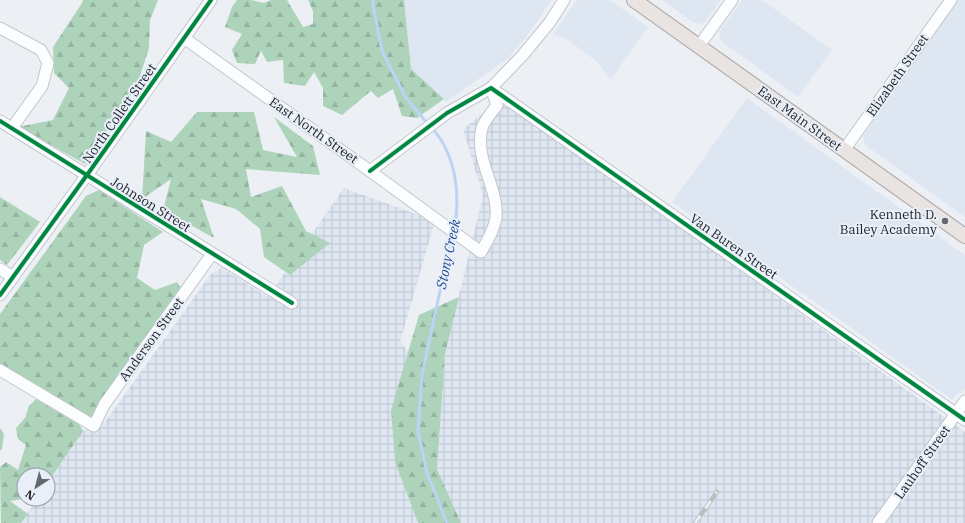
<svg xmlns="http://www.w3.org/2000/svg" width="965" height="523" viewBox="0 0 965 523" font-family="'IBM Plex Serif',serif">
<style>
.built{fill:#dee6f2}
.industrial{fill:url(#industrial-grid)}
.forest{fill:url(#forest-firs)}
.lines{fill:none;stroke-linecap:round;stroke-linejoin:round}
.stream{stroke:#bdd3f6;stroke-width:3}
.minor-casing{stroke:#c3c6ca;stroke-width:13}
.major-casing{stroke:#a8a3a1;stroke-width:16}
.minor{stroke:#fcfdfe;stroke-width:11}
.major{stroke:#e9e4e2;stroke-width:14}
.rail-casing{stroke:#bcbebf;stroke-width:4.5}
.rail{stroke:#e8eff9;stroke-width:3;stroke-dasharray:9;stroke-linecap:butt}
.cycleway-casing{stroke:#e8eff9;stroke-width:6}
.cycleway{stroke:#00873e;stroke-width:4}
.poi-dot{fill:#65696d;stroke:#e8eff9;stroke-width:1.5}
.labels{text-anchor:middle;stroke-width:4;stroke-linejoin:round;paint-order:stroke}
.street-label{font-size:13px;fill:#1d2024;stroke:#e8eff9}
.poi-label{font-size:13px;fill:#1d2024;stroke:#e8eff9;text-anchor:end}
.water-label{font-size:14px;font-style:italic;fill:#224b91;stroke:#e8eff9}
</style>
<defs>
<pattern id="industrial-grid" width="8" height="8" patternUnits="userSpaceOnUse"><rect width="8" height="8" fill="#dee6f2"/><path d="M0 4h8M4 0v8" fill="none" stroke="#bec5cf"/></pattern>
<pattern id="forest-firs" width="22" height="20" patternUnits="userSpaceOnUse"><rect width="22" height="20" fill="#aed3bb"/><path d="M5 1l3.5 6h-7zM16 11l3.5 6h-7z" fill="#95b5a1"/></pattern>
</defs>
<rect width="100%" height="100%" fill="#ecf0f5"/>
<g class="built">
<path d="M404,0H552L524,40L507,59L446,102L411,69Z"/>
<path d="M577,0H610L648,27L611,79L596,61L568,40L553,34Z"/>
<path d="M662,0H721L705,22L700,24L694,23Z"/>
<path d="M742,0H762L832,50L798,97L721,41L719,32Z"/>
<path d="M958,0H965V217L864,144L863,136L900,81Z"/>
<path d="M747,98L965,255V388L962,393H958L952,400L825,309L672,202Z"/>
</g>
<g class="industrial">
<path d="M502,99L965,432V523H461L437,469L445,354L483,196L463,129Z"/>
<path d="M344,188L435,221L400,342L409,352L391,411L395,462L418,523H20L37,499H48V482L83,431L105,422L211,274L222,268L268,297Z"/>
</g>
<g class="forest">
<path d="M83,0H158L150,20L149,48L136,88L85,164L18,127L53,120L69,88L54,73L53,47L82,3Z"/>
<path d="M237,0H251L264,3L271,0H287L303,27L313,24V11L308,0H404L411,69L444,99L417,118L402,116L393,89L378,98L371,91L342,115L323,106V88L314,72L305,86L284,83L283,60L267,62L261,51L255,64L237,63L232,50L242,34L225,27L232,7Z"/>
<path d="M197,112H254L263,150L297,157L274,117L313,146L320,175L246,169L251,197L282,186L306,231L330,243L290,275L264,257L260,229L236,209L201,199L214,238L163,210L171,179L142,199L146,131L171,142Z"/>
<path d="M99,190L163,232L144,245L137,278L155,290L177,282L182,290L90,418L0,364V314L86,196Z"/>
<path d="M0,197L40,222L7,265L0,260Z"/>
<path d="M459,297L445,354L437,469L461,523H418L395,462L391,410L419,315Z"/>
<path d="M36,399L80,425L83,431L48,482V475H24V499L10,501L28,514L21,523H1L0,467L6,462L18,470L26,445L18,439L16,428L25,418L29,406Z"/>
<path d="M0,428L4,434L2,449L0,451Z"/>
</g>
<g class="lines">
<g class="stream">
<path d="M373,0V5L382,51L406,98L428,124"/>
<path d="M432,128C456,155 461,195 454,230"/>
<path d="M447,523L427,473L418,431L422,375L452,235"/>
</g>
<defs>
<g id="minor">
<path d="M0,28L41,50L48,63L42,86L12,128"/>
<path d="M184,38L370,171L481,252C487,242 494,230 496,218C499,188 474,160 482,128C484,121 492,112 497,105L491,88L522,56L550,22L564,0"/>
<path d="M699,46L732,0"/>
<path d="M0,121L292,303"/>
<path d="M844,150L951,0"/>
<path d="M370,171L447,113L491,88L965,420"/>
<path d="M0,269L13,277"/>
<path d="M0,295L87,175L211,0"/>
<path d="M0,370L94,426L104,405L212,254"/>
<path d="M878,523L965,401"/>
</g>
<path id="major" d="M634,0L965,236"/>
</defs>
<use href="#minor" class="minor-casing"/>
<use href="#major" class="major-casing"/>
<use href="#minor" class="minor"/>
<use href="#major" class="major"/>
<defs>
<path id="rail" d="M695,523L717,492"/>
</defs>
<use href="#rail" class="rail-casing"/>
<use href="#rail" class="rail"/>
<defs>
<g id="cycleway">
<path d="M0,121L292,303"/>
<path d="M370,171L447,113L491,88L965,420"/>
<path d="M0,295L87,175L211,0"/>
</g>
</defs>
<use href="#cycleway" class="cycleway-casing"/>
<use href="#cycleway" class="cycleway"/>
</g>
<circle class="poi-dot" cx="945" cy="221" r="4"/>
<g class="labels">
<g class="street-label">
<text transform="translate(897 75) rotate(-55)" y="5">Elizabeth Street</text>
<text transform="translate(119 113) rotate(-55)" y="5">North Collett Street</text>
<text transform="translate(800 118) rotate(36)" y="5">East Main Street</text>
<text transform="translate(314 130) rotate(35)" y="5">East North Street</text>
<text transform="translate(151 204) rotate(32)" y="5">Johnson Street</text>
<text transform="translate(734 246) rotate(35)" y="5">Van Buren Street</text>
<text transform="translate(151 339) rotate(-54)" y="5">Anderson Street</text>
<text transform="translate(922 462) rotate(-55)" y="5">Lauhoff Street</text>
</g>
<g class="poi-label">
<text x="937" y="219">Kenneth D.<tspan x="937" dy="15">Bailey Academy</tspan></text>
</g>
<g class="water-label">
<text transform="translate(448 254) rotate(-78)" y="5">Stony Creek</text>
</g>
</g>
<g transform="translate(36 487) rotate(216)"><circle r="19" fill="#e8eff9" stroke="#979ca4"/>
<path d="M0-3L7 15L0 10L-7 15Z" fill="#65696d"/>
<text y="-6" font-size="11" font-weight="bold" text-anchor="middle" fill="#1d2024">N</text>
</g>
</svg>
